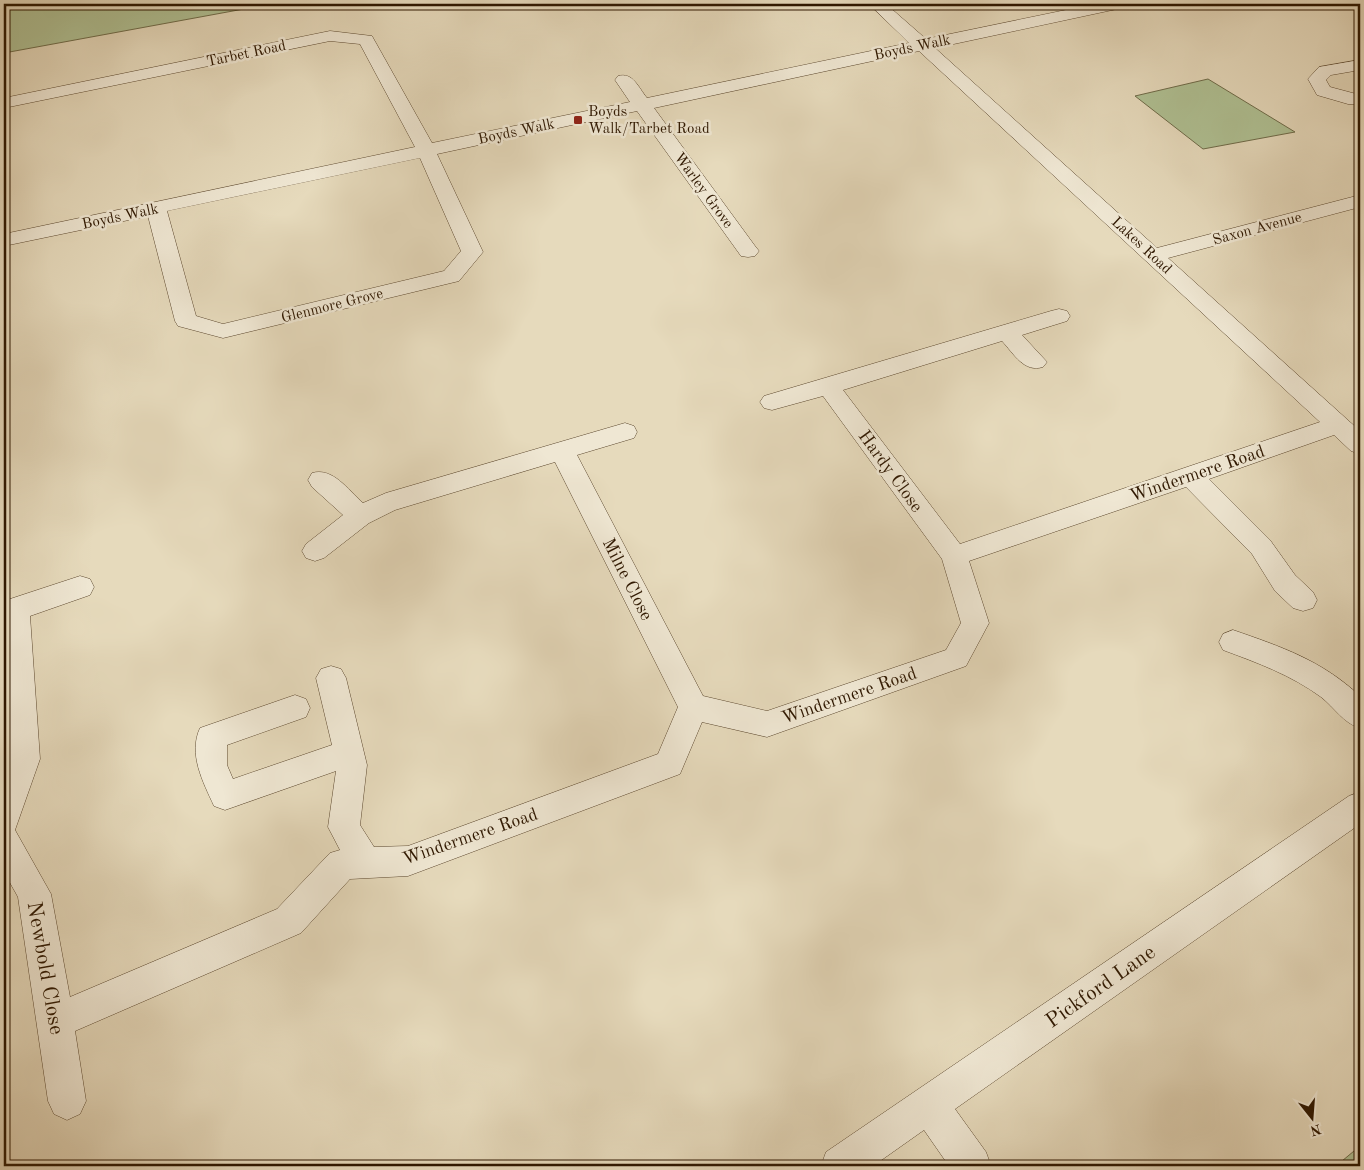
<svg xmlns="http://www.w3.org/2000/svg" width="1364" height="1170" viewBox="0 0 1364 1170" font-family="'Old Standard TT',serif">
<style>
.green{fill:#b0c194;stroke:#6f6c4a}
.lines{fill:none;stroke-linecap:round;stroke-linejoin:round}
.minor-casing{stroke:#5c482f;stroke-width:1}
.minor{fill:#efe7d3;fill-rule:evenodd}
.poi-dot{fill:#8f2418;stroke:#efe7d3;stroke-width:2}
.labels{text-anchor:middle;stroke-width:5;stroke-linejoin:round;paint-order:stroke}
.far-street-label{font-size:15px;fill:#2e1700;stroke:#efe7d3}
.far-poi-label{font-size:15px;fill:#2e1700;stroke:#efe7d3;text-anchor:start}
.street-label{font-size:18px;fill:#2e1700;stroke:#efe7d3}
.near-street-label{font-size:21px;fill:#2e1700;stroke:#efe7d3}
</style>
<rect width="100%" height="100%" fill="#e6dabc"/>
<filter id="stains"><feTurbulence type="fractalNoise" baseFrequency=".004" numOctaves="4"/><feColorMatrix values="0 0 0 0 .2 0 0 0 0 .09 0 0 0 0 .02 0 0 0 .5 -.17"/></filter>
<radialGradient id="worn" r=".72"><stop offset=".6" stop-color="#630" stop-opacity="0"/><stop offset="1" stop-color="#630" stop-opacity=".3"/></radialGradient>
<g class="green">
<path d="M4,4H271L4,53Z"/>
<path d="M1208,79L1295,132L1203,149L1135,96Z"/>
<path d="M1360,1146V1166H1336Z"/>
</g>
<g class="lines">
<defs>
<g id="minor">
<path d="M869,4H886L926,39L1095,4H1125L1123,7L1117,9L935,48L1157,248L1360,195V207L1168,258L1360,431V454L1351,451L1334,435L1209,479L1270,540L1295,575L1313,592L1317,600L1313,608L1303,611L1293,608L1275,591L1252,554L1186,487L969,561L989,623L966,666L767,737L702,722L680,774L408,876L350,879L301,933L75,1031L86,1101L80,1114L67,1120L54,1114L48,1101L18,897L4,872V776L10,759L4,601L80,576L90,579L94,587L90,595L30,616L40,759L15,830L51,894L70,997L277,909L330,853L340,850L328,827L336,771L225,810L214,806C203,782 188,754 200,728L295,695L306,699L310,708L306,717L227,745V765L233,779L332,745L316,678L321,669L331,666L341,669L346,678L367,765L360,825L374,847L408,846L658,754L678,707L555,462L395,510L369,523L324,558L315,561L306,558L302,551L306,544L343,515L312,487L308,480L312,473C333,467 348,490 363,503L386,493L625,423L634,426L637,432L634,438L577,455L703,696L767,711L946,650L961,623L942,559L823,396L772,410L764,408L760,402L764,396L1051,311L1059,309L1067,311L1070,316L1067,321L1022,335L1047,362L1043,367C1024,373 1014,354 1002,341L843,390L960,544L1320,422L919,51L654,108L755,246L759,251L755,256L748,257L741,256L637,111L437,154L483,252L459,281L223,338L178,326L175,321L148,216L4,246V234L415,147L360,44L330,41L4,108V98L330,31L372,36L432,143L630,102L615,80L618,76C633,72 638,87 647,98L909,43ZM420,158L461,251L444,271L223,324L196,316L167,211Z"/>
<path d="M1360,60V70L1331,75L1326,80L1330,87L1360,95V105L1348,104L1317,95L1308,79L1319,67Z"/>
<path d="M1233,630C1282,647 1321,660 1360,696V728C1343,723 1335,708 1321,697C1291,675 1258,663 1223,650L1219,642L1223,634Z"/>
<path d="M1360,792V824L955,1109L986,1152L991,1166H949L924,1130L873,1166H821L826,1152L1349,796Z"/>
</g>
</defs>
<use href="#minor" class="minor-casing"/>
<use href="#minor" class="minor"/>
</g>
<rect class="poi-dot" x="573" y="115" width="10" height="10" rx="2.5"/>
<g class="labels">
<g class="far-street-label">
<text transform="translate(912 47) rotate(-12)" y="5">Boyds Walk</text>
<text transform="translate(246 53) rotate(-12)" y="5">Tarbet Road</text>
<text transform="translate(516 131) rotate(-12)" y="5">Boyds Walk</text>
<text transform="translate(704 190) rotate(54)" y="5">Warley Grove</text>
<text transform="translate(120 216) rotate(-12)" y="5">Boyds Walk</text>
<text transform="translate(1257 228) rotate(-15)" y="5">Saxon Avenue</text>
<text transform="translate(1142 245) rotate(43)" y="5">Lakes Road</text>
<text transform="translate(332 305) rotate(-14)" y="5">Glenmore Grove</text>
</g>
<g class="far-poi-label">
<text x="588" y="116">Boyds<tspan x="588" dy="17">Walk/Tarbet Road</tspan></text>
</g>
<g class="street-label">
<text transform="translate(891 471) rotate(54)" y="6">Hardy Close</text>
<text transform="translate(1197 473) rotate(-19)" y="6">Windermere Road</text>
<text transform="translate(628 579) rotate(63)" y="6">Milne Close</text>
<text transform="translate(849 695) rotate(-19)" y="6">Windermere Road</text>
<text transform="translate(470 836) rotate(-19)" y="6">Windermere Road</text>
</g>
<g class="near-street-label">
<text transform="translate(46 968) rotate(80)" y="7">Newbold Close</text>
<text transform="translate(1100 986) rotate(-35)" y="7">Pickford Lane</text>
</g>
</g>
<rect width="1364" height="1170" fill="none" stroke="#e6dabc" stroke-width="20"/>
<rect x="5" y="5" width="1354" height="1160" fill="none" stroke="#2e1700" stroke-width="2.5"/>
<rect x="10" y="10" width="1344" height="1150" fill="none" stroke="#2e1700"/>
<g transform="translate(1312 1118) rotate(163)" stroke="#efe7d3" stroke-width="4" paint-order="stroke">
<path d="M0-4L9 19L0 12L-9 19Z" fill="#2e1700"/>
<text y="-8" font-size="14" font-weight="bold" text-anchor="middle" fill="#2e1700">N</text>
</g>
<rect width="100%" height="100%" filter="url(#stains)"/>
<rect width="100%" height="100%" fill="url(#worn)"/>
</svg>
